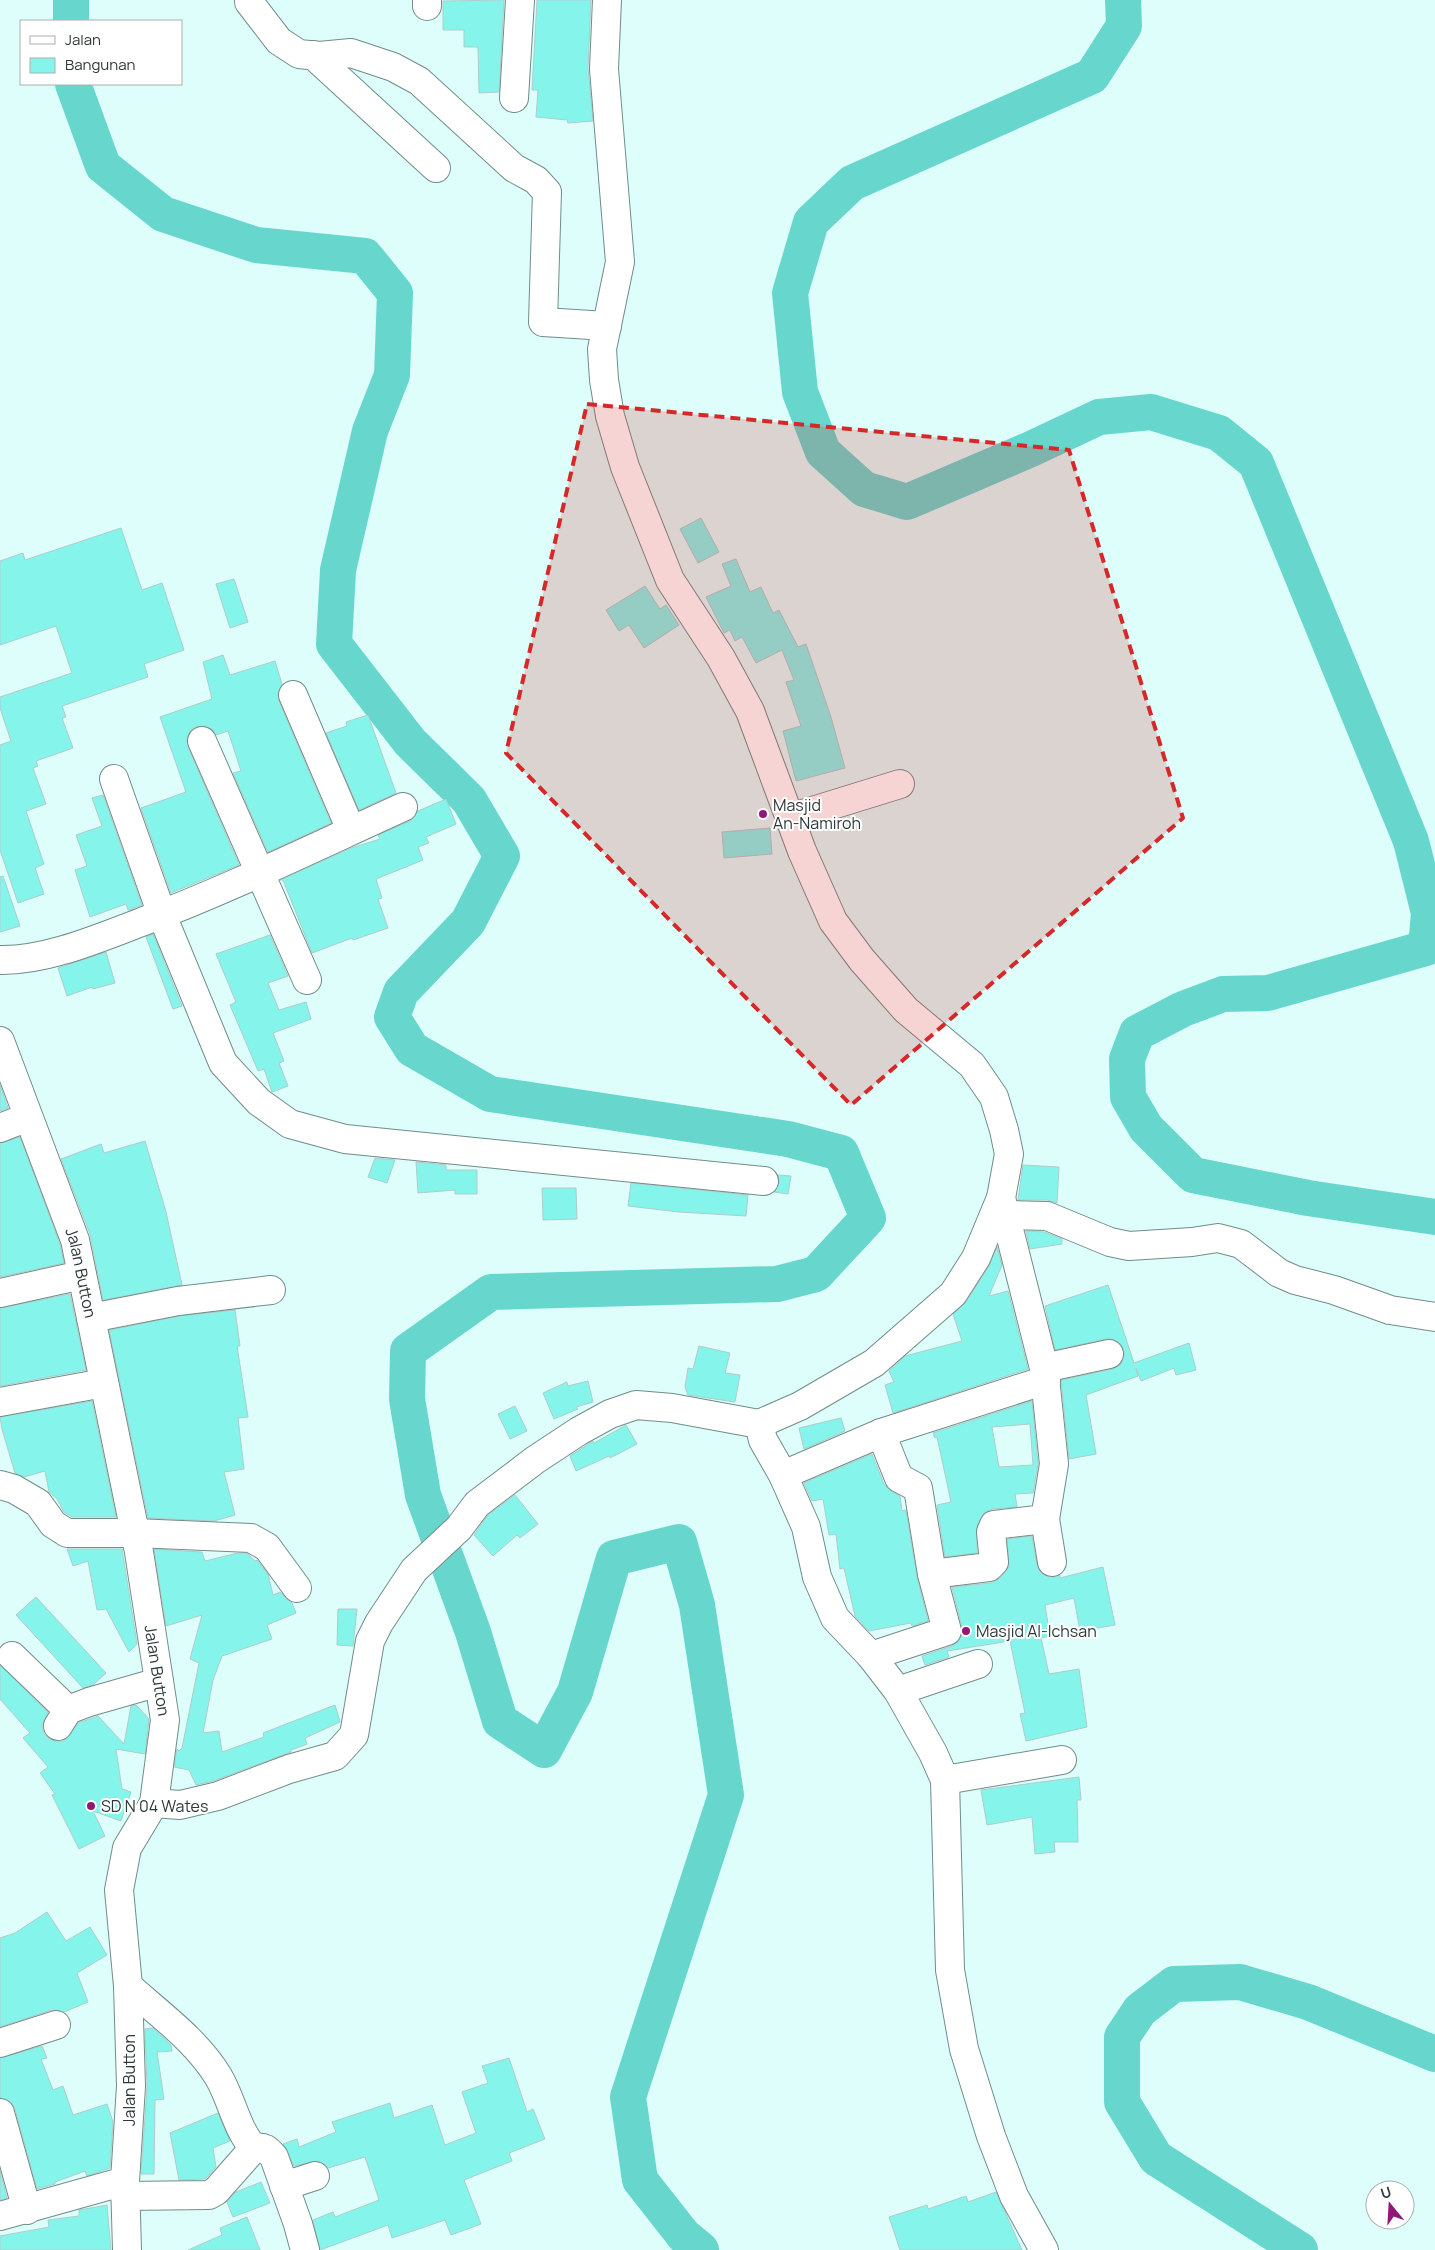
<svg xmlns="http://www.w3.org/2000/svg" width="1435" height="2250" viewBox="0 0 1435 2250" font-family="Manrope,sans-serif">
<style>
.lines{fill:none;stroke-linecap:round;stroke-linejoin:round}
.river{stroke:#67d7ce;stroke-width:36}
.building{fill:#85f5eb;stroke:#aecdca;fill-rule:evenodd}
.minor-casing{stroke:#708d8a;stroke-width:30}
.minor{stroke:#fff;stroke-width:28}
.marked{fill:#d62828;fill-opacity:0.2;stroke:#d62828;stroke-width:4;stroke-dasharray:10 6;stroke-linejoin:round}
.poi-dot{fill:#901978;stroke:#fff;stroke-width:2}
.labels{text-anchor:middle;stroke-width:4;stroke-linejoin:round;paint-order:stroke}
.poi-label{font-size:16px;fill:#2d3938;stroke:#fff;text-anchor:start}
.street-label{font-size:16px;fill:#2d3938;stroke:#fff}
</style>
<rect width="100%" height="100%" fill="#ddfefa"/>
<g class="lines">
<g class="river">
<path d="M1123,0L1124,26L1092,76L852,183L811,222L790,293L800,392L823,452L864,489L907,502L1031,449L1099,417L1151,412L1219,433L1256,463L1411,841L1429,913L1426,948L1268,993L1223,994L1183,1009L1137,1033L1127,1059L1128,1097L1146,1128L1193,1175L1308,1198L1435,1217"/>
<path d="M71,21V0"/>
<path d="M73,84L103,166L163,214L256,245L365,256L395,293L392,375L370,431L338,570L334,644L410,742L469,800L502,856L468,922L401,992L392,1017L412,1049L490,1094L788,1139L841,1153L868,1218L816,1274L777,1284L491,1292L408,1351L407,1399L423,1495L473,1632L500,1721L544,1750L575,1692L614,1558L679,1542L697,1605L726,1795L628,2097L640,2180L684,2236L701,2250"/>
<path d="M1300,2250L1156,2158L1122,2102V2037L1140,2010L1174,1984L1240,1982L1308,2002L1435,2054"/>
</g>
</g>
<g class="building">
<path d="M504,0L499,92L479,93L478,47H464V30H443V1Z"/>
<path d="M537,0H591L588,68L593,121L568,123L567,120L536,117L538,90H532Z"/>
<path d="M701,518L719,552L698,563L680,529Z"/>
<path d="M121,528L142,590L162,583L184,650L144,664L148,677L62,706L66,717L62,718L73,748L36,761L38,766L33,768L46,804L26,811L44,864L35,868L44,894L18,903L0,850V745L11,741L0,708V697L72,673L56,626L0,645V561L23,553L25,560Z"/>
<path d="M736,559L750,592L761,587L773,613L779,610L798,647L806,644L831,717L845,768L796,781L783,731L801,726L786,682L794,680L782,650L756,663L742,637L735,641L730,630L724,633L706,597L731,586L722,564Z"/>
<path d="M234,579L248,622L230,628L216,584Z"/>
<path d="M645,586L660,609L666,605L679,625L644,648L629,625L619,631L606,610Z"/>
<path d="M223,655L230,675L275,661L282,684L278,693L279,701L331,823L268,852L233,773L241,771L228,731L216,735L212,729L204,726L195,727L190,731L187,739L188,747L239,865L171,893L141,808L186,792L160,717L212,699L203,662Z"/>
<path d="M368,715L396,793L359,810L326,733L347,726L346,722Z"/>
<path d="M103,795L142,905L128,910L126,904L90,917L75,870L87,866L76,835L102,826L92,798Z"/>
<path d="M446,799L456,824L426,837L429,843L418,847L423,860L376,879L382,898L378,899L388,928L353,940L352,938L312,953L283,880H280L351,848L380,839L378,835L410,821L418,811Z"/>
<path d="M770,828L772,854L724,858L722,832Z"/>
<path d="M3,876L20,926L0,932V877Z"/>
<path d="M153,934L182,1006L173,1009L146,937Z"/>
<path d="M270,935L288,976L268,983L279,1010L306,1002L311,1019L273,1033L284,1061L279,1063L288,1086L272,1092L264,1069L258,1071L230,1005L236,1002L216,954Z"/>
<path d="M106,952L115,983L93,989L92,987L67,996L58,968Z"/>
<path d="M0,1085L8,1108L0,1111Z"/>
<path d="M20,1137L60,1244L64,1263L0,1277V1143Z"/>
<path d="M145,1141L166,1212L182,1285L103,1300L90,1234L61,1159L101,1144L104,1153Z"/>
<path d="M375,1158L395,1160L387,1183L368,1177Z"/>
<path d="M416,1162L446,1165V1170H477V1194H455V1190L418,1193Z"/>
<path d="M1023,1165L1059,1167L1057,1203L1047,1200H1018Z"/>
<path d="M778,1175L791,1176L788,1194L774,1192L779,1183Z"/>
<path d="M631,1183L748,1195L746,1216L679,1212L628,1206Z"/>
<path d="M542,1188H576L577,1219L543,1220Z"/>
<path d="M1026,1231L1044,1232L1062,1239V1244L1030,1249Z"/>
<path d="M997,1247L1002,1265L989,1296L1008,1291L1028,1369L893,1413L885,1385L894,1382L889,1371L905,1356L962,1341L953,1314L966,1302L989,1266Z"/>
<path d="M1108,1285L1134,1363L1189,1343L1196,1370L1176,1375L1174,1368L1141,1381L1136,1368L1138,1376L1086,1395L1096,1454L1069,1459L1061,1380L1113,1369L1120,1365L1124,1358V1351L1120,1343L1113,1339H1106L1055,1350L1045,1306Z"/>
<path d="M70,1294L86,1370L0,1386V1308Z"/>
<path d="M235,1310L240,1346H237L248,1417L238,1418L244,1469L224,1472L235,1515L214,1521L148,1518L109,1330L180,1316Z"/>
<path d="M699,1346L730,1353L725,1373L740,1375L735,1402L688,1395L685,1387L688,1368L693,1369Z"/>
<path d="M588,1381L593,1402L576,1407L578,1409L554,1419L543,1393L567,1382L568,1386Z"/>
<path d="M92,1401L116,1517H72L64,1512L57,1499L49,1492L45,1471L24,1477L15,1473L2,1429L0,1417Z"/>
<path d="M1032,1401L1038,1464L1033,1493L1015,1494L1017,1507L992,1509L984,1513L977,1526V1553L945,1557L937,1505L951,1502L937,1437L935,1438L933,1433ZM1030,1424L1033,1465L999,1467L992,1427Z"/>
<path d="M515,1406L527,1431L510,1439L498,1414Z"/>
<path d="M841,1418L845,1431L804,1449L799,1428Z"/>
<path d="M626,1425L637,1444L610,1458L609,1456L576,1471L570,1456L593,1441L594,1443Z"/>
<path d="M872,1454L884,1484L891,1491L900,1496L902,1511L906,1510L917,1577L928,1621L912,1626L911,1623L869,1631L855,1616L844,1568L840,1569L836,1534L829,1535L823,1499L812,1501L804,1483Z"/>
<path d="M515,1495L538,1524L520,1538L517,1535L493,1556L474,1535L488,1515Z"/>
<path d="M1032,1536L1037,1565L1040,1572L1046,1576L1054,1577L1060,1575V1578L1103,1567L1115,1625L1080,1631L1074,1598L1045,1605L1050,1636L1041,1638L1049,1674L1079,1669L1087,1727L1026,1741L1020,1714L1025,1713L1010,1641L947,1651L949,1657L925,1665L922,1656L952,1646L962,1635V1627L952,1587L991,1583L1000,1578L1009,1567L1007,1539Z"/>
<path d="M67,1549H122L137,1644L129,1652L106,1609L97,1610L88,1561L73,1566Z"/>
<path d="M154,1549L202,1552L205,1561L238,1553H247L255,1561L257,1560L268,1574L273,1595L280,1592L292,1603L296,1613L267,1625L272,1639L222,1656L213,1680L203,1733L219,1731L222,1752L264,1737L263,1733L335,1705L340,1722L305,1738L307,1744L291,1750V1752L213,1781L196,1785L189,1770L174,1767L177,1749L179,1751L182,1748L199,1663L190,1659L202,1615L166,1626Z"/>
<path d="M36,1597L106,1673L93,1685L83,1688L16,1615Z"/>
<path d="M338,1609H357L353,1646L337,1645Z"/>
<path d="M0,1665L48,1712L42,1726L44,1734L50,1739L57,1742L65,1740L78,1723L98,1716L124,1744L131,1706L136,1705L149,1719L145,1754L116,1749L122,1789L131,1792L121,1821L93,1811L105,1836L79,1849L52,1795L55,1794L40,1773L48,1767L23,1738L30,1733L0,1699Z"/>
<path d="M1079,1777L1081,1800H1077L1078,1842H1054L1055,1852L1035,1854L1032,1817L987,1825L981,1790Z"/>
<path d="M47,1912L66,1941L90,1927L107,1955L77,1973L88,2002L64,2012L51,2010L0,2027V1938L15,1933Z"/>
<path d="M153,2028L171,2045L172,2051L157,2052L164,2099L155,2100L154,2174H141L147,2087L145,2029Z"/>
<path d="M42,2046L47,2058L41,2059L53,2090L63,2086L73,2115L107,2104L113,2122L110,2168L87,2176L85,2171L55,2182V2184L37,2189L15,2109L11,2102L0,2098V2058Z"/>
<path d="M509,2058L527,2112L533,2109L545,2139L509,2153L512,2161L464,2180L481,2224L451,2235L445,2220L392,2238L388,2225L320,2250L313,2220L333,2212L335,2217L379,2200L365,2157L328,2168L318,2161L294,2166L283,2144L297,2139L299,2147L336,2132L332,2122L390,2103L394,2118L432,2105L445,2145L476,2133L462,2092L488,2083L482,2066Z"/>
<path d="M218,2113L230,2141L213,2148L216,2167L205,2179L179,2180L170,2133Z"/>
<path d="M0,2171L7,2198L0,2200Z"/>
<path d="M261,2182L270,2203L233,2217L227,2202L236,2192Z"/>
<path d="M996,2192L1022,2250H900L889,2217L927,2205L928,2209L966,2196L968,2202Z"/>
<path d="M107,2205L111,2250H0V2236L49,2227L48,2220L79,2216V2210Z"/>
<path d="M247,2217L260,2250H188L222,2235L220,2228Z"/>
</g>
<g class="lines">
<defs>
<g id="minor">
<path d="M607,0L604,69L620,262L602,349L604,380L610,416L625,467L670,580L721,658L750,711L802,851L833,921L862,960L906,1010L972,1065L994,1097L1004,1130L1009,1154L1001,1198L976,1258L953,1294L874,1363L800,1406L759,1424"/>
<path d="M249,2L279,41L299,54L319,56L351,53L393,67L419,81L514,168L536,180L547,192L543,322L607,326"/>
<path d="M427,6V0"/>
<path d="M313,55L436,168"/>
<path d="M514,98L520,0"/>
<path d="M293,695L351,830"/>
<path d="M202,741L307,980"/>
<path d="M114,779L162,915L223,1063L259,1102L290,1124L345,1139L764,1181"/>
<path d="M790,818L900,784"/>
<path d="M0,960C45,961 97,939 139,923C229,889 315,847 403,807"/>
<path id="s1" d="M0,1041L75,1240L139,1552L165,1720L154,1803L127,1848L119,1890L128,1986L131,2086L125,2181L0,2216"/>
<path d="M0,1128L28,1117"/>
<path d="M1001,1198L1044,1368"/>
<path d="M1005,1215L1047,1216L1110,1242L1129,1246L1192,1242L1218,1238L1241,1244L1279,1273L1295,1280L1334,1290L1390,1310L1435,1317"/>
<path d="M0,1293L82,1275"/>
<path d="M91,1318L178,1301L271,1290"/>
<path d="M0,1402L104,1383"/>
<path d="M783,1475L881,1433L1046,1380"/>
<path d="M0,1485L14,1489L38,1503L53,1524L67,1533H135L251,1538L267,1547L297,1588"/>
<path d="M1045,1519L1052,1562"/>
<path d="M932,1574L989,1567L994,1562L991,1532L994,1525L1045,1519L1054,1464L1044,1368L1109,1354"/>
<path d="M12,1656L68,1710"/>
<path d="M871,1656L947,1631L932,1574L918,1488L899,1478L881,1433"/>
<path d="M898,1691L978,1664"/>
<path d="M58,1726L68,1710L89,1702L159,1682"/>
<path d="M945,1780L1062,1760"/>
<path d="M154,1803L180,1805L218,1796L289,1769L335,1756L354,1735L370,1641L379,1623L414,1570L459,1528L477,1504L535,1460L579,1431L610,1414L636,1405L672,1408L759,1424L763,1440L783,1475L806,1527L817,1577L835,1618L871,1656L898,1691L933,1753L945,1780L950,1970L964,2049L991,2136L1014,2196L1044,2250"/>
<path d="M128,1986C159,2014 196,2040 218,2076C232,2099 236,2129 254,2148"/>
<path d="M0,2043L56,2025"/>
<path d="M0,2113L27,2210"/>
<path d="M125,2181L127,2250"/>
<path d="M284,2186L315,2176"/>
<path d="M125,2196L209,2195L216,2191L254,2148C264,2146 267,2149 274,2157L298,2224L305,2250"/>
</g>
</defs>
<use href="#minor" class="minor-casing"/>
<use href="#minor" class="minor"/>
</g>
<path class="marked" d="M587,404L1069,450L1183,818L851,1105L506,753Z"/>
<g class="poi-dot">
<circle cx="763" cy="814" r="5"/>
<circle cx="966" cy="1631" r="5"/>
<circle cx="91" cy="1806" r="5"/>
</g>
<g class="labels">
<g class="poi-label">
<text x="773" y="811">Masjid<tspan x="773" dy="18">An-Namiroh</tspan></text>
<text x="976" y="1637">Masjid Al-Ichsan</text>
<text x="101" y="1812">SD N 04 Wates</text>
</g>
<g class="street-label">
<text dy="6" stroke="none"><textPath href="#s1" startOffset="246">Jalan Button</textPath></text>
<text dy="6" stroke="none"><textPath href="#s1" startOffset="651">Jalan Button</textPath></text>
<text transform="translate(129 2080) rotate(-90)" y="6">Jalan Button</text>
</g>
</g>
<rect x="20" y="20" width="162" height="65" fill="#ffffff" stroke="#abb0af"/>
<rect x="30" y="36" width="25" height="8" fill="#ffffff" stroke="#abb0af"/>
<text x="65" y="45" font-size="15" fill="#2d3938">Jalan</text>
<rect x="30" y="58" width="25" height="15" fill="#85f5eb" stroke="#abb0af"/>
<text x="65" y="70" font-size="15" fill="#2d3938">Bangunan</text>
<g transform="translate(1390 2205) rotate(342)"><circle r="24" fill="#ffffff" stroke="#abb0af"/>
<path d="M0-4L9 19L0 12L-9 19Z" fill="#901978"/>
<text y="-8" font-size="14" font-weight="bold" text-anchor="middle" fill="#2d3938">U</text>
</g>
</svg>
